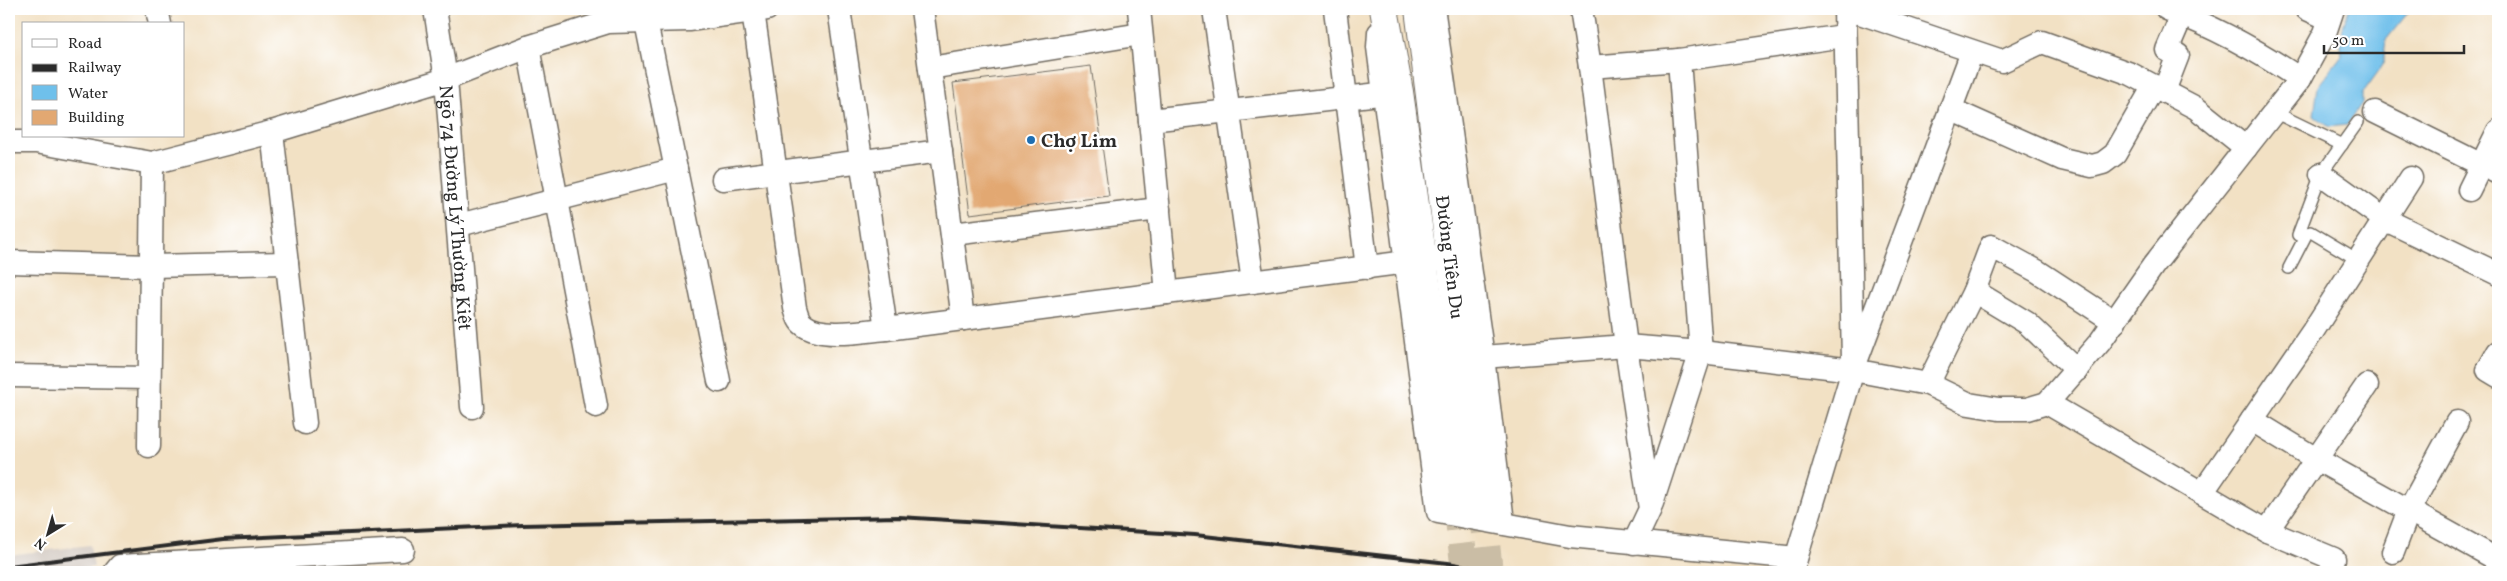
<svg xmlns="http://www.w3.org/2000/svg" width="2507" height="581" viewBox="0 0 2507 581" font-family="Vollkorn,serif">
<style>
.industrial{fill:#ccc2b9}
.water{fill:#6fc0eb;stroke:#4d768b}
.building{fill:#e2a872}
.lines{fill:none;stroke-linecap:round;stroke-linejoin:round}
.secondary-tunnel{stroke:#cabda5;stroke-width:28;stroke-dasharray:28 14;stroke-linecap:butt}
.lane-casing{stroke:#716b61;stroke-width:14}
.street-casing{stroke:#716b61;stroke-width:25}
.secondary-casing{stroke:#716b61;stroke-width:30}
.lane{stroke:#fff;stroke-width:11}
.street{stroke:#fff;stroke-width:22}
.secondary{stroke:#fff;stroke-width:28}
.rail{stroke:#2b2b2b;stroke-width:4}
.poi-dot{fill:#1f6fb2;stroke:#fff;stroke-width:2}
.labels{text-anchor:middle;stroke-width:5;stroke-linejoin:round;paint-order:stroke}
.poi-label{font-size:19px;font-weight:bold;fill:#2b2b2b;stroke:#fff;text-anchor:start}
.street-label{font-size:19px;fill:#2b2b2b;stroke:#fff}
</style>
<rect width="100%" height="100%" fill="#fff"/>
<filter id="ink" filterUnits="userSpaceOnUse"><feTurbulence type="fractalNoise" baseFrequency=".02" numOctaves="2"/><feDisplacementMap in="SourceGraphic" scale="10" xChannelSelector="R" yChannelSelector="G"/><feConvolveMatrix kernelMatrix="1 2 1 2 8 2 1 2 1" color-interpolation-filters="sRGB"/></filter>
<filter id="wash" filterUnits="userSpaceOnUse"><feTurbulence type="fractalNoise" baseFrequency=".0096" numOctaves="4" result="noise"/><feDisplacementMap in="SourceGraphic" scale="20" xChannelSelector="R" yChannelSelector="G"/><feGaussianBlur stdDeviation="1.12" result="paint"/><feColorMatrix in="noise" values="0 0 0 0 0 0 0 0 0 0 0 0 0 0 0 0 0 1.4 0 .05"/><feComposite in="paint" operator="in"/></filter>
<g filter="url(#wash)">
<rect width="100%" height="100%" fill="#f2e1c4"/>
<path class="industrial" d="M90,545L94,567L63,572H9V555Z"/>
<path class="water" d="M2349,9H2411L2386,40L2383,65L2362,94V103L2347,125L2329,127L2314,115L2318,86L2342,55C2339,38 2343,25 2349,9Z"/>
<g id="blocks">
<path class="building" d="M1091,66L1109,196L970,214L953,83Z"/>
</g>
</g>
<g filter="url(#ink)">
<use href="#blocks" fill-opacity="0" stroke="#716b61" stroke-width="1"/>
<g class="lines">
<g class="secondary-tunnel">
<path d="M1457,502L1465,572"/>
<path d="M1482,505L1489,572"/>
</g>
<defs>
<g id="lane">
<path d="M2274,112L2342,145"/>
<path d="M2358,122L2321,174L2298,235L2311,232L2358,260"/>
<path d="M2289,268L2307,233"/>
</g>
<g id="street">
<path d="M157,9L160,24"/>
<path id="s1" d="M435,9L446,79L472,407"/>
<path d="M839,9L886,329"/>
<path d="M922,9L963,319"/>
<path d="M1139,9L1167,293"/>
<path d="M1214,9L1253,282"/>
<path d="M1335,9L1367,268"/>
<path d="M1429,9L1434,14L1483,357L1503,522"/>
<path d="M1581,9L1590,67L1679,60L1844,36"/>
<path d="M1845,9L1853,359"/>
<path d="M1848,9L2002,61L2042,42L2131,74L2196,108L2246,148"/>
<path d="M2167,9C2215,27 2257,50 2300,79"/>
<path d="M2307,9L2329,19"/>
<path d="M753,11L795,308C797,314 798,321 804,325C821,339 864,331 886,329L1438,258"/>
<path d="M646,22L719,381"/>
<path d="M1379,33L1378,47L1438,512L1570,536L1796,558"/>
<path d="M528,47L596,406"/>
<path d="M1590,67L1626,346L1650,509L1634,543"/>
<path d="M930,68L1141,34"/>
<path d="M2164,91L2178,55L2167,50L2182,15"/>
<path d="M1950,109L2062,159L2092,166L2103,163L2115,154L2154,86"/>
<path d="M2375,112L2498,173"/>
<path d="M1150,120L1397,92"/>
<path d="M272,132L305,423"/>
<path d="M9,142H36L152,163L272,132L446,79L528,47L608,22L689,20L767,9"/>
<path d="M2321,174L2384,219L2498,274"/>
<path d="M723,179L941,151"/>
<path d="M2469,190L2498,131"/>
<path d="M459,225L676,169"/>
<path d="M952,234L1159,209"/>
<path d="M9,262L151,266L287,263"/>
<path d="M1974,291L2027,323L2077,370"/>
<path d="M2498,352L2488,370L2498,376"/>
<path d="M1483,357L1626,346L1701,352L1853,370L1928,384L1969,404L1999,409H2027L2047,403L2100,342L2153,266L2300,79L2325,33L2333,9"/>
<path d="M9,376L149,378"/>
<path d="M1928,384L1974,291L1991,246L2037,271L2115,322"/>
<path d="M2047,403L2267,531L2334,559"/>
<path d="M2252,420L2316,459L2498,560"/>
<path d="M149,446L152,163"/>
<path d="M2202,493L2313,331L2411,178"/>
<path d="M1652,503L1701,352L1679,60"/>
<path d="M2267,531L2367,385"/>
<path d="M2393,552L2409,510L2457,422"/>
<path d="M115,572L120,566L403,550"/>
<path d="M1792,572L1853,370L1972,52"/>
</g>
<g id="secondary">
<path d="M1384,9L1399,92L1457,502"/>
<path id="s2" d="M1419,9L1482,505"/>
</g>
</defs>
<use href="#lane" class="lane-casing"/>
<use href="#street" class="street-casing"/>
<use href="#secondary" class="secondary-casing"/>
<use href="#lane" class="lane"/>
<use href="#street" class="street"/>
<use href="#secondary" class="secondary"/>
<path class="rail" d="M9,566L223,539L522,525L899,517L1195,535L1448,563L1497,572"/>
</g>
</g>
<circle class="poi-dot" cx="1031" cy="140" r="5"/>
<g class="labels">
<g class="poi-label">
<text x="1041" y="147">Chợ Lim</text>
</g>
<g class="street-label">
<text dy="7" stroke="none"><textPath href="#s1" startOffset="200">Ngõ 74 Đường Lý Thường Kiệt</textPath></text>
<text dy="7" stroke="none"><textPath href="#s2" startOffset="250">Đường Tiên Du</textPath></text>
</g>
</g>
<rect width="2507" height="581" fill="none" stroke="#fff" stroke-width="30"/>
<rect x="22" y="22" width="162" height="115" fill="#ffffff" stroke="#aaaaaa"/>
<rect x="32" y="39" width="25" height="8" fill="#ffffff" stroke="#aaaaaa"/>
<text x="68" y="48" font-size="15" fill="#2b2b2b">Road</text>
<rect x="32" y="64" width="25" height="8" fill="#2b2b2b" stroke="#aaaaaa"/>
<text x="68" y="72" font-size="15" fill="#2b2b2b">Railway</text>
<rect x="32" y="85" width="25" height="15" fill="#6fc0eb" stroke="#aaaaaa"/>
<text x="68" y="98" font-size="15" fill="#2b2b2b">Water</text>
<rect x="32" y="110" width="25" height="15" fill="#e2a872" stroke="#aaaaaa"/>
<text x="68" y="122" font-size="15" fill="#2b2b2b">Building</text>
<g transform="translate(48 534) rotate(217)" stroke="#ffffff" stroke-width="4" paint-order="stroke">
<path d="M0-4L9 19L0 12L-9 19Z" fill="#2b2b2b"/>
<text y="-8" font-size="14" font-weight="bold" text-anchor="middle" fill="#2b2b2b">N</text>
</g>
<path d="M2324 45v8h140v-8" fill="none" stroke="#2b2b2b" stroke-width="2.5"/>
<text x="2332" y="45" font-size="15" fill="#2b2b2b" stroke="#ffffff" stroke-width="4" paint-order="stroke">50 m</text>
</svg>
